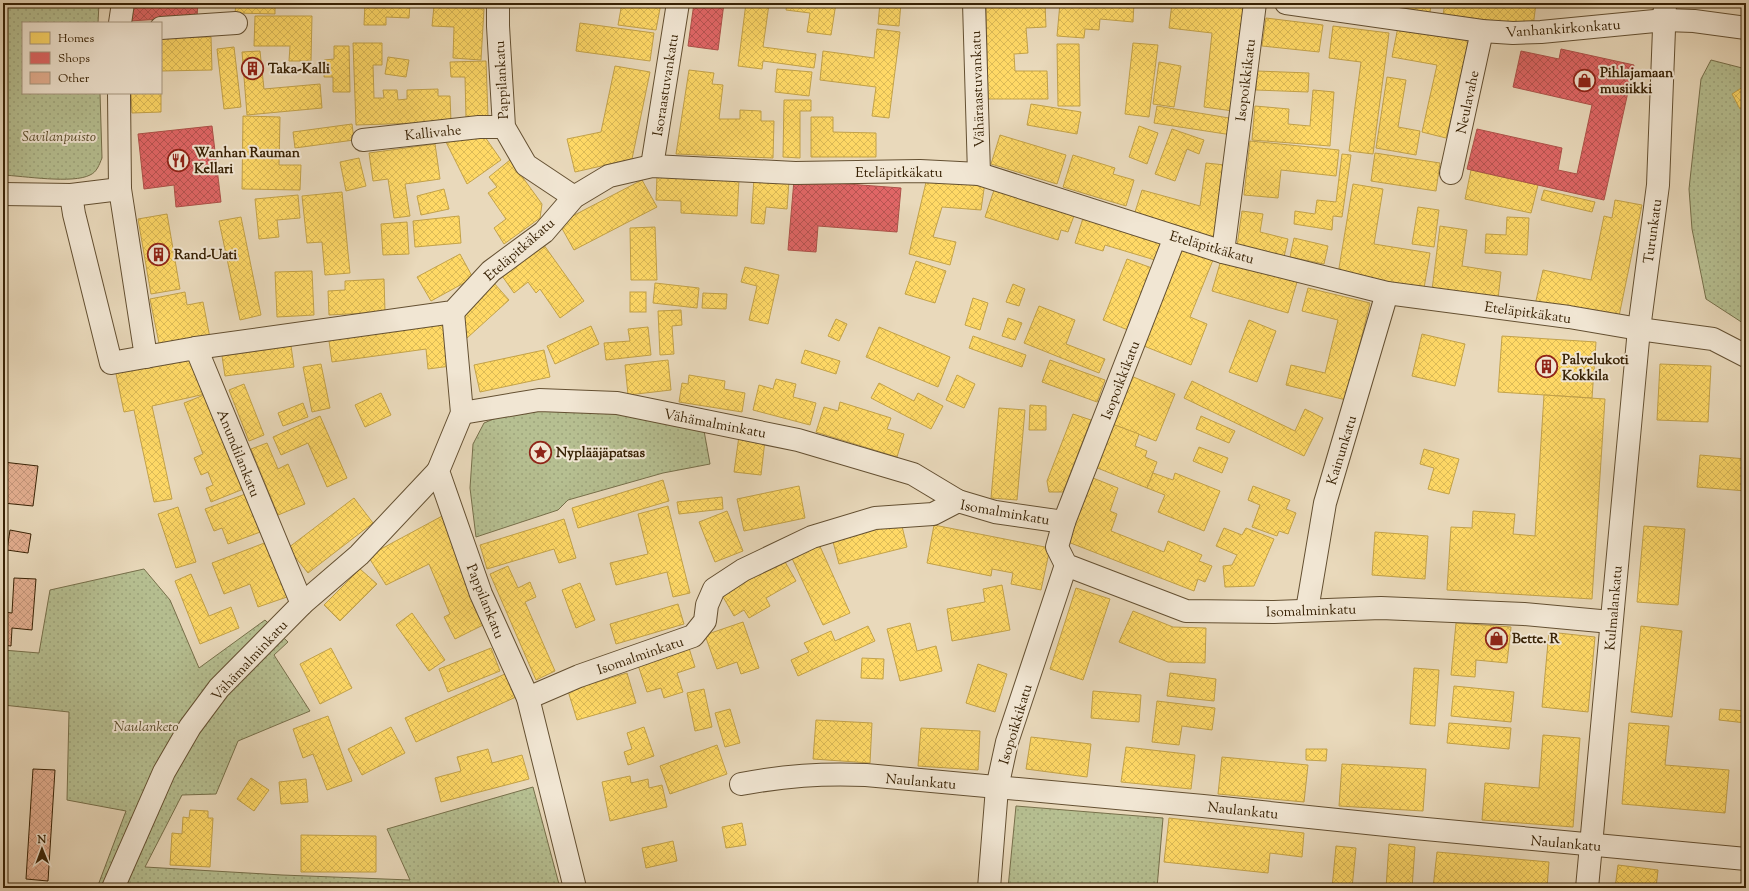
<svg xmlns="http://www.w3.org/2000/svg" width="1749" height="891" viewBox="0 0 1749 891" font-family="'Sorts Mill Goudy',serif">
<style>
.grass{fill:url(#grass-dots);stroke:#77704b}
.homes{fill:url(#homes-cross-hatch);stroke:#c3a249}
.shops{fill:url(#shops-cross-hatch);stroke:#ae5249}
.building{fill:url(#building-cross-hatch);stroke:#382205}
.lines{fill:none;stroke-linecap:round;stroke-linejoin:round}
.minor-casing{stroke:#645032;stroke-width:24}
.minor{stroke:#f1e6d3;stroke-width:22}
.labels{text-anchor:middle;stroke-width:4;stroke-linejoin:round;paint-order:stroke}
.street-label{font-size:14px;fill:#382205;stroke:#f1e6d3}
.poi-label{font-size:14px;font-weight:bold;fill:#382205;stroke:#f1e6d3;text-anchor:start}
.park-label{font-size:14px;font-style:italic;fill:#584928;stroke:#f1e6d3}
</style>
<defs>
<pattern id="grass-dots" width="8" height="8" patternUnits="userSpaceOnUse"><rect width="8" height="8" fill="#b6bf91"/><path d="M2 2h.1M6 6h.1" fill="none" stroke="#9da47c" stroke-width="1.8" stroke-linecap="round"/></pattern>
<pattern id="homes-cross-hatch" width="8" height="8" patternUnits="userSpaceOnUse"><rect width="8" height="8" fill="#ffd966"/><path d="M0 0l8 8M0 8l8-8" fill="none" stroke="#dbba57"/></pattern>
<pattern id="shops-cross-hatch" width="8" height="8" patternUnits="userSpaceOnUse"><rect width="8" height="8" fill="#e06666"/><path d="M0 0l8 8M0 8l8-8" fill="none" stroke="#b75452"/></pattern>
<pattern id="building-cross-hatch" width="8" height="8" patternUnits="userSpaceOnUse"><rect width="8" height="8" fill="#e5b092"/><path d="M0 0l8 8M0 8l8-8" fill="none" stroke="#c5977c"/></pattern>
</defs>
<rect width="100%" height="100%" fill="#e9d9bb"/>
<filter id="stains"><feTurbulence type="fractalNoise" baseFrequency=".005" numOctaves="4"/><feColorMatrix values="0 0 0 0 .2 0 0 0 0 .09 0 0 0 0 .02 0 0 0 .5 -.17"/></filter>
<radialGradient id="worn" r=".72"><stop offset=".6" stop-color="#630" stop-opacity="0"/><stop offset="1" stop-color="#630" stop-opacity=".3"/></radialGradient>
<g class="grass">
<path d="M3,3H99L98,23H23V93H100L102,158C99,165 97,172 90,175C73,184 23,176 3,175Z"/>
<path d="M1711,60L1746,69V325L1706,299L1692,229L1689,189L1701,79Z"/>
<path d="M555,404L703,425L710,464L663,473L568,500L558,510L476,537L470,488L473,444L484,423L513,411Z"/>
<path d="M144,569L170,600L199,668L265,620L288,642L274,655L310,711L238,741L216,794L182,795L145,867L282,875L410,880L387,829L533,787L560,888H97L126,811L67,800L69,712L3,705V650L39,653L50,590Z"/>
<path d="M1016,806L1163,818L1157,888H1008Z"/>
</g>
<g class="homes">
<path d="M236,3H275V14L235,13Z"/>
<path d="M365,3L410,4L409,18L386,17V25H364Z"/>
<path d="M443,3H481V6Z"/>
<path d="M505,3H528V7L504,6Z"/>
<path d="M622,3H661L656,30L618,25Z"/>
<path d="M746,3L769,4L763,47L816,54L814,68L763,61L762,69L738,66Z"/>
<path d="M787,3H836L831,35L807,32L810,13L786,10Z"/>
<path d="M880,3H901L899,26L878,24Z"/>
<path d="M986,3H1045L1046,27L1026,28L1028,53L1014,54L1015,71H1047L1048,99H988Z"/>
<path d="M1060,3H1134L1133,22L1100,19L1099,30L1085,29L1084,38L1057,36Z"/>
<path d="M1172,3H1202L1245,8L1233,111L1204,107L1212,33L1169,28Z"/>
<path d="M1394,3H1431L1430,13L1394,9Z"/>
<path d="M1445,3H1536L1533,27L1443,15Z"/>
<path d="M434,6L484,9L481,60L453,58L454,27L432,26Z"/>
<path d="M255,16H312L311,61H289L290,46H254Z"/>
<path d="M1266,18L1323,25L1319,52L1262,46Z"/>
<path d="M580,23L654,33L650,61L576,51Z"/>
<path d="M1333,26L1389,33L1373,154L1349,151L1361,62L1329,58Z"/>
<path d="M1398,27L1464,36L1470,47L1446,138L1422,132L1437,65L1392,57Z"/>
<path d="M877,29L900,32L889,118L872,116L876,87L820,80L823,51L874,58Z"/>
<path d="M211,37L212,70L161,71V38Z"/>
<path d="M353,43H382V65H373L374,98H384L383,90H397L398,100L407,99V90L438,89V96H450L451,122L356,125Z"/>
<path d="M1133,43L1158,45L1149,117L1125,114Z"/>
<path d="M1057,44H1079L1080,106H1058Z"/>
<path d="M334,46H349L350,92H333V77H324V60L334,59Z"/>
<path d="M234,47L241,107L224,109L217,49Z"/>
<path d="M260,51L264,89L320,84L322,108L247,115L242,52Z"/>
<path d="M388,57L409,60L406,77L385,74Z"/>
<path d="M486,61L488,117L466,118L465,77H451L450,62Z"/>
<path d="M1159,62L1181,66L1174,107L1153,104Z"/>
<path d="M615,66L650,72L632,159L575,172L567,139L601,132Z"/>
<path d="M777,69L812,72L809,96L775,92Z"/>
<path d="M689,70L714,73L712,84L723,85L719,119H740V110L761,111V121H774L773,158L676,154Z"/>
<path d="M1257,71L1309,73L1308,92L1256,90Z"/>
<path d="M1387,77L1406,80L1398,127L1420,131L1416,155L1376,148Z"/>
<path d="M1746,85V105L1740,109L1732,94Z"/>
<path d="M1313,90L1334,92L1330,146L1252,140L1255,106L1289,109L1288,124L1310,126Z"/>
<path d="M131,93H161V112L132,113Z"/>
<path d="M784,100H811V111H800V158L783,157Z"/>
<path d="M1031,104L1081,112L1077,134L1027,125Z"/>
<path d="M1157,106L1235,119L1232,135L1154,123Z"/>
<path d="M243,116L280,117L279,165H301L300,190L242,189Z"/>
<path d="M811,117H833V132L876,133V157H811Z"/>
<path d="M352,124L354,140L295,148L293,132Z"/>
<path d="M1139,126L1158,133L1147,164L1129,157Z"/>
<path d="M1172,129L1204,140L1199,154L1187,149L1175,181L1155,174Z"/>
<path d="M1000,135L1066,155L1057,184L991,164Z"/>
<path d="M485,137L501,160L467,184L445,140Z"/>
<path d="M1250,141L1339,150L1336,176L1281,170L1278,198L1244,195Z"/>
<path d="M435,144L440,179L405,184L410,216L394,218L388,179L373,181L369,153Z"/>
<path d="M1375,153L1440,163L1436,191L1371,181Z"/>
<path d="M1342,154L1351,155L1342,217L1333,216L1332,230L1294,224L1295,211L1315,214L1317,200L1336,202Z"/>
<path d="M1073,155L1115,168L1113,174L1134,180L1126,206L1063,187Z"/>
<path d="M359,158L366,186L346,191L340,162Z"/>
<path d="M510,160L542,204L540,218L504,244L494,228L506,219L488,193L497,187L489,177Z"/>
<path d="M1206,163L1225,165L1215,239L1135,212L1142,190L1200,206Z"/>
<path d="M1471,170L1538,185L1531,213L1465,199Z"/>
<path d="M657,176L739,180L737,216L681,213V201L656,200Z"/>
<path d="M754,178L789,181L787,209L766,207L764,224L751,223Z"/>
<path d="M927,178L985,182L981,210L942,207L933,237L956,242L950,265L909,254Z"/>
<path d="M642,180L657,207L574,250L559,223Z"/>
<path d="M1353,184L1383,189L1374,244L1430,253L1424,288L1338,274Z"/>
<path d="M995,187L1075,213L1068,232L1061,230L1058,240L985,217Z"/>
<path d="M444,189L449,209L421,215L417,196Z"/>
<path d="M1544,190L1595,202L1592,212L1541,200Z"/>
<path d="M342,192L350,273L325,275L322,242L307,243L302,196Z"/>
<path d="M298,195L300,218L277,220L279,237L259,239L255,199Z"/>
<path d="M1615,200L1642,205L1618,321L1535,305L1543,270L1591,280L1604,216L1612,218Z"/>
<path d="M1418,207L1439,210L1434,247L1412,244Z"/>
<path d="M1242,211L1263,214L1260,232L1288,239L1284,257L1237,246Z"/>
<path d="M1085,212L1162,237L1155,260L1105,245L1103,251L1075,243Z"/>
<path d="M167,214L180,289L151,294L138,219Z"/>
<path d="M459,216L461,243L415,247L413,221Z"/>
<path d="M241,217L261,315L240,320L219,221Z"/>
<path d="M1507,217L1529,218L1527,255L1485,253L1486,234L1506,235Z"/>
<path d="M407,222L409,254L383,255L381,224Z"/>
<path d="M1440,226L1467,230L1462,266L1501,272L1498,299L1432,290Z"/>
<path d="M655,227L657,280H631L630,228Z"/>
<path d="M1294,238L1328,246L1324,264L1290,257Z"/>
<path d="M541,241L584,301L560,318L540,289L536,293L528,282L514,293L498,270Z"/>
<path d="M1182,248L1213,260L1190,317L1207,324L1191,365L1144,346Z"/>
<path d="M460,254L473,278L431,301L417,277Z"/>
<path d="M1127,259L1152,268L1128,330L1103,320Z"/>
<path d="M1221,260L1297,282L1288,313L1212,291Z"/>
<path d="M916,261L946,271L935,303L905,294Z"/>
<path d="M745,267L779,275L768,324L749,320L757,286L741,282Z"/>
<path d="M312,271L314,315L277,317L275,272Z"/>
<path d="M384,279L385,312L329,315L328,291L345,290V281Z"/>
<path d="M493,282L509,300L467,338L463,310Z"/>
<path d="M655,283L699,288L697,308L653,303Z"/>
<path d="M1013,284L1025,289L1019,306L1006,302Z"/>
<path d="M1308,288L1370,303L1346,400L1286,385L1291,365L1325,373L1338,320L1302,311Z"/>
<path d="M185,292L187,305L203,302L210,338L160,348L150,299Z"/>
<rect x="630" y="292" width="16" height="20"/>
<path d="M703,293L727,294L726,309L702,308Z"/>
<path d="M973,298L988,303L980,330L965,325Z"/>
<path d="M1039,306L1075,320L1066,344L1105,359L1099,373L1024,343Z"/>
<path d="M681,310L682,325L672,326L674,354L660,355L658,311Z"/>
<path d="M444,318L451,366L428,369L426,349L332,362L328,334Z"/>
<path d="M1008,318L1022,323L1015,340L1002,336Z"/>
<path d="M836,319L847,324L839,341L828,336Z"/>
<path d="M1249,320L1276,331L1257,382L1229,372Z"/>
<path d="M591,326L599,344L555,364L547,346Z"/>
<path d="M648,327L651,355L606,360L604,343L630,341L628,329Z"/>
<path d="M879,327L950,357L938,387L866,357Z"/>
<path d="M1422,334L1465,344L1455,386L1412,376Z"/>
<path d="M973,336L1026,355L1022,367L969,348Z"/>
<path d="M1502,336L1596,342L1592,398L1498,392Z"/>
<path d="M291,346L294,367L225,376L222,356Z"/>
<path d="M544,350L550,377L480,392L474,365Z"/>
<path d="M805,350L840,361L836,374L801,363Z"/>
<path d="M196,351L205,394L152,406L172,499L154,502L134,410L124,412L115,369Z"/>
<path d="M668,360L671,390L628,395L625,365Z"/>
<path d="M1050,360L1105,380L1097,402L1042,382Z"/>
<path d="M321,364L330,408L312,412L303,367Z"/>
<path d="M1660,364L1711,366L1708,422L1657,420Z"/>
<path d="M689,375L725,381L724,389L745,393L742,412L679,402L682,383L688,384Z"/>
<path d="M957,375L975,384L964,408L946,400Z"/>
<path d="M1131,376L1175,394L1156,441L1112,424Z"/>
<path d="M776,379L796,384L793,397L816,403L810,425L753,410L759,385L773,389Z"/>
<path d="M1192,381L1295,431L1305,409L1323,418L1304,456L1184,398Z"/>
<path d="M879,383L914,401L918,393L943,406L931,429L871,398Z"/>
<path d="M244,384L264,435L249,441L229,390Z"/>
<path d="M209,393L246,488L211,502L206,488L213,485L208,472L201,475L194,458L203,454L184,403Z"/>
<path d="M381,393L391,415L365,427L355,405Z"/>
<path d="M1544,395L1605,399L1592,599L1447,590L1451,527L1472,528L1473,511L1515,514L1513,534L1535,536Z"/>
<path d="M840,402L891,418L887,429L904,434L897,457L816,432L824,407L838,411Z"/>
<path d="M303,403L308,417L283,426L278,413Z"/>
<path d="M1030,405L1046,406V430H1029Z"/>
<path d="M999,408L1025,410L1017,500L991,498Z"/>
<path d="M1073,414L1091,420L1063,492H1049L1047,481Z"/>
<path d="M320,416L347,478L327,487L308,443L281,455L273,437Z"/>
<path d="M1201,416L1235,431L1229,443L1196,429Z"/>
<path d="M1112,424L1139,434L1135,446L1147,451L1145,457L1157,462L1147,488L1095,467Z"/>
<path d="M739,436L765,440L761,475L734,472Z"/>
<path d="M267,443L278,469L288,464L305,504L278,515L251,449Z"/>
<path d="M1199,447L1228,458L1222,473L1193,461Z"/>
<path d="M1424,449L1459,459L1449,494L1428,489L1434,468L1420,464Z"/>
<path d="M1700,455L1746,459V491L1697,487Z"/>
<path d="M1153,473L1173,480L1175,473L1220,491L1204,531L1158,512L1165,495L1147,488Z"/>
<path d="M1093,478L1118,488L1110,511L1117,514L1111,531L1164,552L1168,541L1202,555L1199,561L1212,566L1205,582L1198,579L1194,591L1068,542Z"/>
<path d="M663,480L669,501L578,528L572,508Z"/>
<path d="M799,486L805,518L744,531L737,499Z"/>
<path d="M1253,486L1290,500L1286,509L1296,513L1288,534L1279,531L1277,536L1252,527L1260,505L1248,500Z"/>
<path d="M248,493L263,531L228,544L222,528L214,531L205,509Z"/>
<path d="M722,497L723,509L679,514L677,502Z"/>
<path d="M354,498L373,523L308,573L288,548Z"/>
<path d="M668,506L690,593L673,597L667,572L616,585L610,563L648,554L638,514Z"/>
<path d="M178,507L196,562L176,568L158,514Z"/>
<path d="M727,511L743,551L715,562L699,522Z"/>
<path d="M444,515L487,623L455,639L444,617L450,614L429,564L386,585L368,556Z"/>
<path d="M564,519L576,558L559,563L554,549L487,569L480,545Z"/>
<path d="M901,522L907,547L839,564L832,538Z"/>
<path d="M934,525L1050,548L1041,590L1011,584L1013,573L992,569L991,576L927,563Z"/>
<path d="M1644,526L1685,529L1678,605L1637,602Z"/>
<path d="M1224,528L1242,535L1246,528L1274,539L1254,586L1225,587L1223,566L1232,565L1237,555L1216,546Z"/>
<path d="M1375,532L1428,536L1425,579L1372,575Z"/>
<path d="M267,542L287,597L258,607L250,584L224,594L212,563Z"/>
<path d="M818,542L850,613L823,625L790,554Z"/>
<path d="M784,560L796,581L766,598L770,606L749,618L744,610L734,616L722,595Z"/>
<path d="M508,566L518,588L530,582L536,597L525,602L555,671L536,680L490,574Z"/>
<path d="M360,569L377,584L340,621L324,605Z"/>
<path d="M191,574L209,616L231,607L239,628L200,644L175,581Z"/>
<path d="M580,583L595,620L576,628L562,590Z"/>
<path d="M1002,585L1010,630L952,641L947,609L985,602L983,589Z"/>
<path d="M1076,588L1110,599L1083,680L1050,669Z"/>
<path d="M678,604L684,624L616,644L610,624Z"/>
<path d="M1133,611L1173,627L1206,628L1205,663L1168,662L1119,642Z"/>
<path d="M412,613L445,660L429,671L396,625Z"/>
<path d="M743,622L759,668L741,674L737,662L717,669L705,635Z"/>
<path d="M910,623L917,651L936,646L942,671L900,681L887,629Z"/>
<path d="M1456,623L1511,627L1507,663L1476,660L1475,677L1451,675Z"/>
<path d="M868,626L875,641L798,676L791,660L809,652L804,643L831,631L835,641Z"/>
<path d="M1641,626L1682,631L1672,717L1631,712Z"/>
<path d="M1549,632L1595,637L1588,712L1542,707Z"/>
<path d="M688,645L695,667L677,673L683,692L664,698L661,688L647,692L637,662Z"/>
<path d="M331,648L352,688L320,704L300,664Z"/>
<path d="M491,648L500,671L448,692L439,669Z"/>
<path d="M862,658L884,659L883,679L861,678Z"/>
<path d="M978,664L1007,674L995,712L966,703Z"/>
<path d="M1414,668L1439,670L1435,726L1410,724Z"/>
<path d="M627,673L636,703L577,720L568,691Z"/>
<path d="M1170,673L1216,679L1214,701L1167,696Z"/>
<path d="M505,674L516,697L416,742L405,718Z"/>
<path d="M1454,686L1514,692L1511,722L1451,716Z"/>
<path d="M704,689L712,727L695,731L687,693Z"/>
<path d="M1093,691L1141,695L1139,722L1091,718Z"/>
<path d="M1157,701L1215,708L1212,730L1182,726L1179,745L1152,742Z"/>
<path d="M730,709L740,743L725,747L715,713Z"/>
<path d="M1720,709L1746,711V723L1719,720Z"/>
<path d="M328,716L352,781L327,790L313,754L303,758L293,729Z"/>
<path d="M816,720L872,723L870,763L813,759Z"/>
<path d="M1449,723L1511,728L1509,749L1447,743Z"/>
<path d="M1629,723L1669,726L1665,765L1729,770L1725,813L1622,804Z"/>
<path d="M391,727L405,753L362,775L348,749Z"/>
<path d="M644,727L654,756L628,765L624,752L632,749L627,733Z"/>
<path d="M921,728L980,731L978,770L918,766Z"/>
<path d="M1543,735L1580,738L1573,827L1482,820L1485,783L1539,788Z"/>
<path d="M1031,737L1091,744L1087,777L1026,769Z"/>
<path d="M717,745L727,774L670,794L660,766Z"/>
<path d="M1126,747L1195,755L1191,789L1121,782Z"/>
<path d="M488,749L492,763L522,755L529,779L441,802L435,778L461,771L457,757Z"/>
<path d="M1306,749H1327L1326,761L1306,760Z"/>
<path d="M1222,757L1308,765L1304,802L1218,794Z"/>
<path d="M1342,764L1426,769L1423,811L1339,806Z"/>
<path d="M630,776L631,783L648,779L649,788L662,785L667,807L610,821L602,782Z"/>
<path d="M251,778L269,790L254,811L237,799Z"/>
<path d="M306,779L308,802L281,804L279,782Z"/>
<path d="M190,810L208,811V818H213L210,867L170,865L172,833L182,834L183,817L189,818Z"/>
<path d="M1169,818L1304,833L1302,857L1270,853L1268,873L1164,862Z"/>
<path d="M742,823L746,845L726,848L722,827Z"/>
<path d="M301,835L376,836V872H301Z"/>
<path d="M673,841L677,861L646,868L642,848Z"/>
<path d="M1389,844L1415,847L1412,888H1386Z"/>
<path d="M1336,846L1356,848L1352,888H1332Z"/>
<path d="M1437,852L1549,862L1547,888H1433Z"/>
<path d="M1618,865L1658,870L1656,888H1615Z"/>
</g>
<g class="shops">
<path d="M133,3H198L197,17L129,21Z"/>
<path d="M694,3H724L718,50L688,46Z"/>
<path d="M1561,49L1634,65L1604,200L1467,169L1477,129L1562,148L1558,170L1577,174L1592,105L1513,87L1521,51L1559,59Z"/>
<path d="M212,126L221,202L176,207L174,185L144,189L138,134Z"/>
<path d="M794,180L901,188L897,232L818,226L816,252L788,250Z"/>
</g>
<g class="building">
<path d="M3,462L38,466L33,506L3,503Z"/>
<path d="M10,530L31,534L28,553L7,550Z"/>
<path d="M14,578L36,579L32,630L12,628L11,646L3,645V612L12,613Z"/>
<path d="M33,769L55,770L48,881L26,879Z"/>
</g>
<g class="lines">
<defs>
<g id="minor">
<path d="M498,3V26L504,127L526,165L574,197"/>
<path d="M974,3L979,174"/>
<path d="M1286,3L1482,31L1513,33L1541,32L1665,20L1694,21L1746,28"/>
<path d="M120,23L123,3"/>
<path d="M161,28L236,23"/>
<path d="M119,93L120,189L146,357"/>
<path d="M363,140L479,127H504"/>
<path d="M652,166L678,3"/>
<path d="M1451,173L1482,31"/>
<path d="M3,194L71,195L120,189"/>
<path d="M71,195L74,214L111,363L196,348L302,604"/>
<path d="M1175,237L1064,522L1057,547L1066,565L1186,611L1274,612L1381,608L1524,614L1611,622"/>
<path d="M1223,252L1255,3"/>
<path d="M453,312L462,413L438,471L481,594L528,698L575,888"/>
<path d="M196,348L453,312L491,271L544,232L574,197L609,176L652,166L795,173L920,171L979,174L1223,252L1387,293L1569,317L1639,329L1713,339L1746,356"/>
<path d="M462,413L539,400L617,403L798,440L913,474L958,501"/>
<path d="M1307,610L1325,503L1387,293"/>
<path d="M528,698L579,676L693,636L705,621L707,605L714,589L743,570L812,537L875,518L933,514L958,501L995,512L1064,522"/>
<path d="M741,784C785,776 821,773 866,775L1203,806L1415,828L1746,859"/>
<path d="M113,888L164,772L190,727L219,688L302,604L359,555L438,471"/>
<path d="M989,888L997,788L1007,742L1066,565"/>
<path d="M1587,888L1639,329L1658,185L1665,3"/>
</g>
</defs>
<use href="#minor" class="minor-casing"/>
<use href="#minor" class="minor"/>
</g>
<defs>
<symbol id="building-ring" viewBox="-11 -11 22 22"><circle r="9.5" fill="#f1e6d3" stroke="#8f2418" stroke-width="1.5"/><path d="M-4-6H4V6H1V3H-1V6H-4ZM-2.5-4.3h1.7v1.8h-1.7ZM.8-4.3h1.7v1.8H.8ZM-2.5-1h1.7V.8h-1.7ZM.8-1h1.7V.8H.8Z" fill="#8f2418"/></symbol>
<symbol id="shop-ring" viewBox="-11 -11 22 22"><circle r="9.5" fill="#f1e6d3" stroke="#8f2418" stroke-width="1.5"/><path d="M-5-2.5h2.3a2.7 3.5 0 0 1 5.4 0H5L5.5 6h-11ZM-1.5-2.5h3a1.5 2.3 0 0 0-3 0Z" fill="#8f2418"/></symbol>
<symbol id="restaurant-ring" viewBox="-11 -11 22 22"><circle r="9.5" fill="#f1e6d3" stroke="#8f2418" stroke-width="1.5"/><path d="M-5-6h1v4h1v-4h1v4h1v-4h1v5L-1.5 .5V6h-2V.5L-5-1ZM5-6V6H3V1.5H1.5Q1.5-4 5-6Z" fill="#8f2418"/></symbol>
<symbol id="sight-ring" viewBox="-11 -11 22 22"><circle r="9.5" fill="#f1e6d3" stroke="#8f2418" stroke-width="1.5"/><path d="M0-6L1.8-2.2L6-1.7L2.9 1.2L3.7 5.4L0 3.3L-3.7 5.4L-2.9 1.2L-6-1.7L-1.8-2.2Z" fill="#8f2418"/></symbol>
</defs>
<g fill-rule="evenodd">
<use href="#building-ring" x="240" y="56" width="25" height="25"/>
<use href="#shop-ring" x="1572" y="68" width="25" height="25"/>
<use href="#restaurant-ring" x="166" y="148" width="25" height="25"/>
<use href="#building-ring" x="146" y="242" width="25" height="25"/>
<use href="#building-ring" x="1534" y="354" width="25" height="25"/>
<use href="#sight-ring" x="528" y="440" width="25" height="25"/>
<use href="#shop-ring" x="1484" y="626" width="25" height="25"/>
</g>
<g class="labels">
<g class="street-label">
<text transform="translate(1563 28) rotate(-4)" y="5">Vanhankirkonkatu</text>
<text transform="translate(501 80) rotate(-93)" y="5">Pappilankatu</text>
<text transform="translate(1245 80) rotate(-83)" y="5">Isopoikkikatu</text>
<text transform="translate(665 85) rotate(-81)" y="5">Isoraastuvankatu</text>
<text transform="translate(977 89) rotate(-92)" y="5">Vähäraastuvankatu</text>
<text transform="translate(1467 102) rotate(-78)" y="5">Neulavahe</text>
<text transform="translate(433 132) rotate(-6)" y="5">Kallivahe</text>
<text x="899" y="177">Eteläpitkäkatu</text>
<text transform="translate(1652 231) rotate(-82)" y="5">Turunkatu</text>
<text transform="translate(1212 247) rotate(16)" y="5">Eteläpitkäkatu</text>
<text transform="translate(519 249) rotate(-41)" y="5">Eteläpitkäkatu</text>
<text transform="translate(1528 312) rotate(8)" y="5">Eteläpitkäkatu</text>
<text transform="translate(1120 380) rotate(-69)" y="5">Isopoikkikatu</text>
<text transform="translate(715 423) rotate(11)" y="5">Vähämalminkatu</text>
<text transform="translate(1341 450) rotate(-73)" y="5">Kainunkatu</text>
<text transform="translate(239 453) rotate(68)" y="5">Anundilankatu</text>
<text transform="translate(1005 512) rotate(10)" y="5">Isomalminkatu</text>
<text transform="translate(486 601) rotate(68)" y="5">Pappilankatu</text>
<text transform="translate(1613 608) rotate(-85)" y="5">Kulmalankatu</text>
<text transform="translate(1311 610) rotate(-2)" y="5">Isomalminkatu</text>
<text transform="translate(640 655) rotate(-19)" y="5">Isomalminkatu</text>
<text transform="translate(249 660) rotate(-47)" y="5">Vähämalminkatu</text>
<text transform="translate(1015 724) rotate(-73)" y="5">Isopoikkikatu</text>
<text transform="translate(921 781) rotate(5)" y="5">Naulankatu</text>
<text transform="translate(1243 810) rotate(6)" y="5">Naulankatu</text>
<text transform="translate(1566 843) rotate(5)" y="5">Naulankatu</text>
</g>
<g class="poi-label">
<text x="268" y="73">Taka-Kalli</text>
<text x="1600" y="77">Pihlajamaan<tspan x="1600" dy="16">musiikki</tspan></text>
<text x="194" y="157">Wanhan Rauman<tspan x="194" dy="16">Kellari</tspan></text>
<text x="174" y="259">Rand-Uati</text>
<text x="1562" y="364">Palvelukoti<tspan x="1562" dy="16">Kokkila</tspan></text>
<text x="556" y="457">Nyplääjäpatsas</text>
<text x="1512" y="643">Bette. R</text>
</g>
<g class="park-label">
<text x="59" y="141">Savilanpuisto</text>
<text x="146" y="731">Naulanketo</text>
</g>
</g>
<rect width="1749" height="891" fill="none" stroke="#e9d9bb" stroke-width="16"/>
<rect x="4" y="4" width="1741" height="883" fill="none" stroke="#382205" stroke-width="2"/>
<rect x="8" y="8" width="1733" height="875" fill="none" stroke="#382205"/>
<rect x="22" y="22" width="140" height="72" fill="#f1e6d3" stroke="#a79881"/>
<rect x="30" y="32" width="20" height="12" fill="#ffd966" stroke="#a79881"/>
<text x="58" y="42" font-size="12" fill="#382205">Homes</text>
<rect x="30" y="52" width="20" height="12" fill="#e06666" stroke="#a79881"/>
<text x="58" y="62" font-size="12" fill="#382205">Shops</text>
<rect x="30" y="72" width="20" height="12" fill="#e5b092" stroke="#a79881"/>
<text x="58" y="82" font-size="12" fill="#382205">Other</text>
<g transform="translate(42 849) rotate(359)" stroke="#f1e6d3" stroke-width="3" paint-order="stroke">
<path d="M0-3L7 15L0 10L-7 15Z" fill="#382205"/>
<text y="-6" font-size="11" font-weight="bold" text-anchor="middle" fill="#382205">N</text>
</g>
<rect width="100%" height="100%" filter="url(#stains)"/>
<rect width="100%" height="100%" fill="url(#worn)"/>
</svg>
